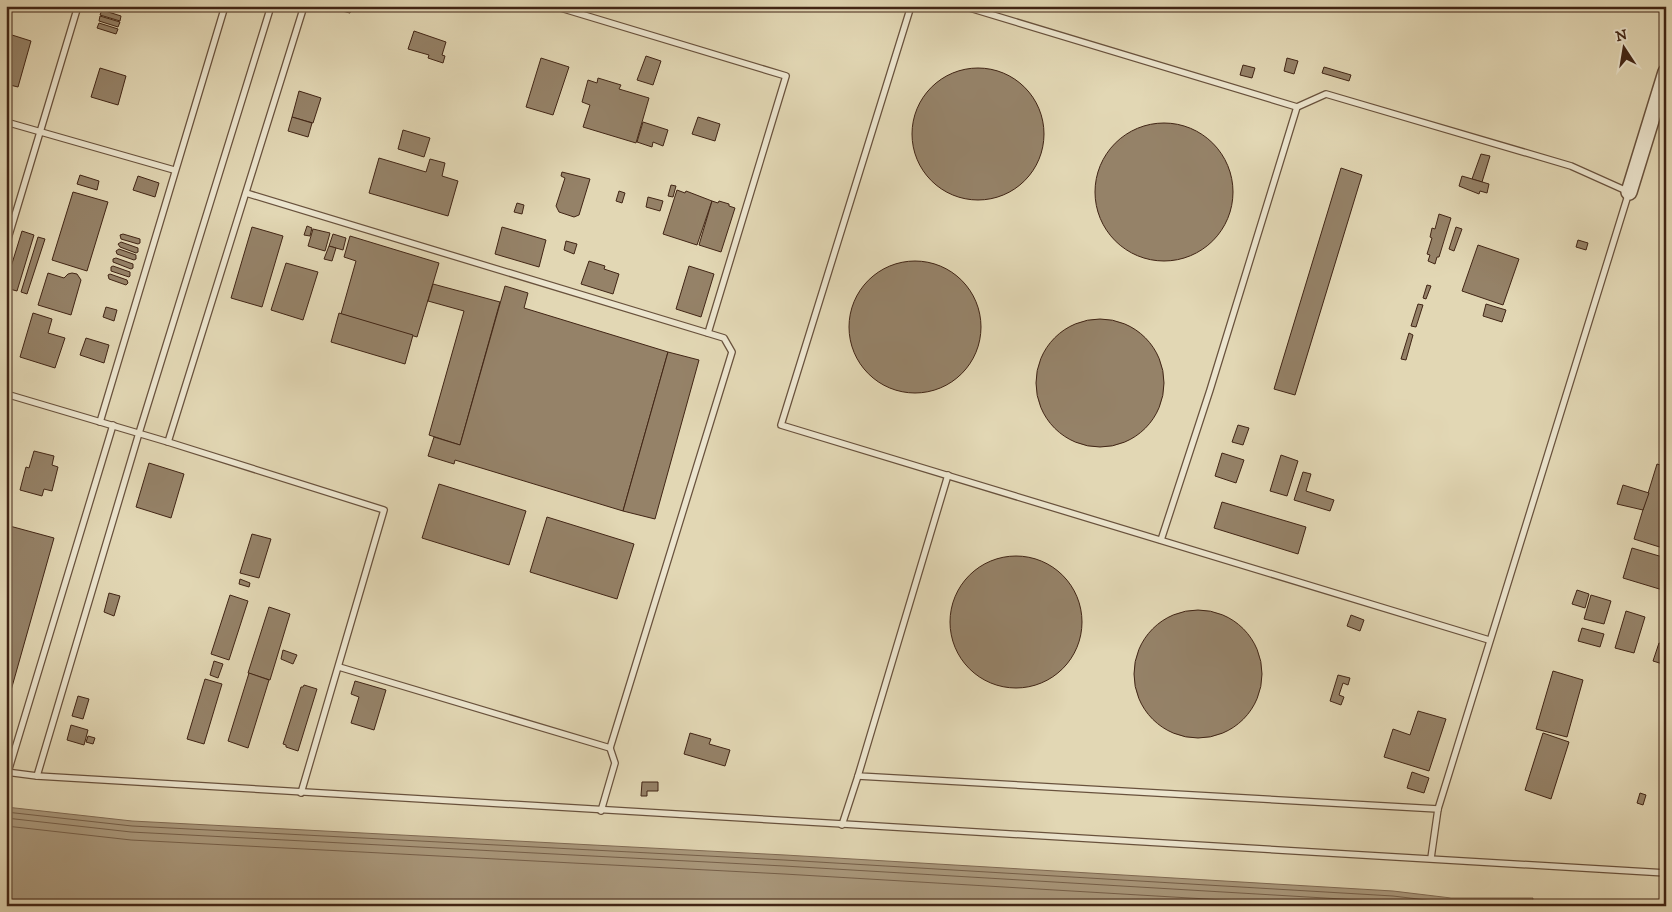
<svg xmlns="http://www.w3.org/2000/svg" width="1672" height="912" viewBox="0 0 1672 912" font-family="'IM FELL DW Pica',serif">
<style>
.water{fill:#ab9a7e;stroke:#816b54}
.lines{fill:none;stroke-linecap:round;stroke-linejoin:round}
.shore{stroke:#76604a;stroke-width:1}
.building{fill:#958268;stroke:#412515}
.service-casing{stroke:#69523d;stroke-width:8}
.tertiary-casing{stroke:#69523d;stroke-width:18}
.service{stroke:#ece5ce;stroke-width:5.5}
.tertiary{stroke:#ece5ce;stroke-width:15}
</style>
<rect width="100%" height="100%" fill="#e2d7b4"/>
<filter id="stains"><feTurbulence type="fractalNoise" baseFrequency=".004" numOctaves="4"/><feColorMatrix values="0 0 0 0 .2 0 0 0 0 .09 0 0 0 0 .02 0 0 0 .5 -.17"/></filter>
<radialGradient id="worn" r=".72"><stop offset=".6" stop-color="#630" stop-opacity="0"/><stop offset="1" stop-color="#630" stop-opacity=".3"/></radialGradient>
<path class="water" d="M6,807L132,821L785,855L1393,891L1451,898H1533L1532,906H6Z"/>
<g class="lines">
<g class="shore">
<path d="M6,812L132,826L784,860L1393,896L1451,903H1525L1528,906"/>
<path d="M6,818L131,832L784,866L1392,902L1424,906"/>
<path d="M6,826L131,840L784,874L1325,906"/>
</g>
</g>
<g class="building">
<path d="M339,6H352L350,13L338,10Z"/>
<path d="M102,10L121,16L120,21L100,15Z"/>
<path d="M100,16L120,22L118,27L99,21Z"/>
<path d="M99,23L118,29L116,34L97,28Z"/>
<path d="M414,31L446,42L442,55L445,56L443,63L428,58L429,55L408,49Z"/>
<path d="M12,35L31,41L18,87L6,84V54Z"/>
<path d="M646,56L661,61L653,85L637,80Z"/>
<path d="M541,58L569,67L553,115L526,107Z"/>
<path d="M1287,58L1298,61L1294,74L1284,71Z"/>
<path d="M1243,65L1255,68L1252,78L1240,75Z"/>
<path d="M1324,67L1351,75L1349,81L1322,73Z"/>
<circle cx="978" cy="134" r="66"/>
<path d="M100,68L126,76L118,105L91,97Z"/>
<path d="M598,78L621,85L619,89L649,98L636,143L583,127L590,105L582,102L588,80L597,83Z"/>
<path d="M299,91L321,98L313,123L292,117Z"/>
<path d="M292,117L312,123L308,137L288,131Z"/>
<path d="M698,117L720,124L715,141L692,134Z"/>
<path d="M643,122L668,130L663,146L653,142L652,147L637,142Z"/>
<circle cx="1164" cy="192" r="69"/>
<path d="M403,130L430,138L424,157L398,149Z"/>
<path d="M1481,154L1490,156L1482,182L1472,179Z"/>
<path d="M379,158L426,172L430,159L445,163L442,176L458,181L448,216L369,193Z"/>
<path d="M1341,168L1362,175L1295,395L1274,389Z"/>
<path d="M562,172L590,179L579,215L574,217L559,212L556,206L565,178L561,176Z"/>
<path d="M80,175L99,181L97,190L77,184Z"/>
<path d="M138,176L159,183L155,197L133,190Z"/>
<path d="M1462,176L1489,184L1487,193L1480,191L1479,194L1459,186Z"/>
<path d="M671,185L676,186L673,197L668,196Z"/>
<path d="M677,190L685,193L686,191L712,201L697,245L663,234Z"/>
<path d="M619,191L625,193L622,203L616,201Z"/>
<path d="M73,192L108,202L87,271L52,260Z"/>
<path d="M648,197L663,201L660,211L646,207Z"/>
<path d="M712,201L718,203L719,201L729,204V206L735,208L721,252L699,245Z"/>
<path d="M517,203L524,205L522,214L514,212Z"/>
<path d="M1439,214L1451,218L1439,257H1437L1435,264L1428,261L1430,255L1427,254L1432,238L1430,237L1432,228L1435,229Z"/>
<path d="M307,226L312,228L310,236L304,235Z"/>
<path d="M252,227L283,236L262,307L231,298Z"/>
<path d="M502,227L546,240L539,267L495,254Z"/>
<path d="M1456,227L1462,229L1454,251L1449,249Z"/>
<path d="M313,229L330,233L325,251L308,246Z"/>
<path d="M22,231L34,235L17,291L6,288V283Z"/>
<path d="M123,234L140,239V243L138,244L121,239L120,235Z"/>
<path d="M333,234L346,238L343,250L329,246Z"/>
<path d="M350,236L439,263L417,337L341,314L356,261L344,257Z"/>
<path d="M38,237L45,239L27,294L21,292Z"/>
<path d="M1578,240L1588,243L1586,250L1576,247Z"/>
<path d="M566,241L577,244L574,254L564,250Z"/>
<path d="M121,242L138,248V252L136,253L120,247L118,244Z"/>
<path d="M1478,245L1519,259L1503,305L1462,291Z"/>
<path d="M329,246L336,248L332,261L324,259Z"/>
<path d="M119,249L136,255V259L134,260L117,254L116,251Z"/>
<path d="M116,258L133,264V268L131,269L113,262V259Z"/>
<path d="M589,261L605,266L604,269L619,274L613,294L581,284Z"/>
<circle cx="915" cy="327" r="66"/>
<path d="M286,263L318,272L303,320L271,310Z"/>
<path d="M113,266L130,272V276L129,277L111,271V267Z"/>
<path d="M689,266L714,274L701,317L676,309Z"/>
<path d="M48,273L64,278L68,274L72,273L77,274L81,280L71,315L38,305Z"/>
<path d="M110,274L127,280L128,283L126,285L109,279L108,275Z"/>
<path d="M433,284L500,302L460,445L429,435L464,311L428,301Z"/>
<path d="M1427,285L1431,286L1426,299L1423,298Z"/>
<path d="M505,286L528,293L524,308L668,352L623,511L455,460L454,464L428,456L434,437L460,445Z"/>
<path d="M1418,304L1423,305L1416,327L1411,326Z"/>
<path d="M1486,304L1506,310L1502,322L1483,316Z"/>
<path d="M106,307L117,310L114,321L103,317Z"/>
<path d="M33,313L52,319L48,333L65,338L55,368L20,357Z"/>
<path d="M339,313L413,335L405,364L331,342Z"/>
<circle cx="1100" cy="383" r="64"/>
<path d="M1409,333L1413,335L1406,360L1401,359Z"/>
<path d="M86,338L109,345L104,363L80,355Z"/>
<path d="M668,352L699,360L655,519L623,511Z"/>
<path d="M1238,425L1249,428L1243,445L1232,442Z"/>
<path d="M34,451L54,456L52,465L58,467L52,491L44,489L42,496L20,490L26,467L29,468Z"/>
<path d="M1222,453L1244,460L1236,483L1215,476Z"/>
<path d="M1281,455L1298,461L1287,496L1270,491Z"/>
<path d="M149,463L184,474L171,518L136,507Z"/>
<path d="M1657,464L1666,467V549L1634,539Z"/>
<path d="M1303,472L1311,474L1306,491L1334,500L1330,511L1294,500Z"/>
<path d="M439,484L526,511L509,565L422,538Z"/>
<path d="M1623,485L1649,493L1643,510L1617,504Z"/>
<path d="M1222,502L1306,527L1298,554L1214,528Z"/>
<path d="M547,517L634,544L617,599L530,572Z"/>
<path d="M6,525L54,538L8,701H6Z"/>
<path d="M252,534L271,539L259,578L240,573Z"/>
<path d="M1632,548L1666,558V591L1623,578Z"/>
<circle cx="1016" cy="622" r="66"/>
<path d="M240,579L250,583L249,587L239,584Z"/>
<path d="M1577,590L1589,594L1585,608L1572,604Z"/>
<path d="M109,593L120,596L114,616L104,612Z"/>
<path d="M230,595L248,601L229,660L211,654Z"/>
<path d="M1591,595L1611,601L1604,624L1584,619Z"/>
<path d="M269,607L290,614L270,680L248,673Z"/>
<circle cx="1198" cy="674" r="64"/>
<path d="M1626,611L1645,617L1634,653L1615,648Z"/>
<path d="M1351,615L1364,620L1360,631L1347,626Z"/>
<path d="M1582,628L1604,634L1600,647L1578,641Z"/>
<path d="M1659,643L1666,645V665L1653,661Z"/>
<path d="M283,650L297,655L293,664L281,659Z"/>
<path d="M214,661L223,664L218,678L210,675Z"/>
<path d="M1553,671L1583,680L1567,737L1536,729Z"/>
<path d="M249,673L269,680L248,748L228,741Z"/>
<path d="M1338,675L1350,678L1348,685L1343,683L1339,695L1344,697L1341,705L1330,701Z"/>
<path d="M205,679L222,684L204,744L187,739Z"/>
<path d="M355,681L386,690L374,730L351,723L359,697L351,694Z"/>
<path d="M304,685L317,689L298,751L286,747V745L283,744L301,687H303Z"/>
<path d="M78,696L89,699L83,719L72,716Z"/>
<path d="M1418,711L1446,719L1429,771L1384,757L1393,729L1410,735Z"/>
<path d="M71,725L88,730L84,745L67,740Z"/>
<path d="M690,733L711,739L709,744L730,750L725,766L684,754Z"/>
<path d="M1543,733L1569,742L1551,799L1525,790Z"/>
<path d="M88,736L95,738L93,744L86,742Z"/>
<path d="M1412,772L1429,778L1424,793L1407,788Z"/>
<path d="M642,782H658V791H647V796H641Z"/>
<path d="M1640,793L1646,795L1643,805L1637,803Z"/>
</g>
<g class="lines">
<defs>
<g id="service">
<path d="M554,6L786,76L708,333"/>
<path d="M911,6L781,425L1489,640"/>
<path d="M963,6L1297,107L1326,94L1571,166L1629,192L1438,809L1431,858"/>
<path d="M6,122L174,170"/>
<path d="M246,193L724,338L732,352L610,748L339,667"/>
<path d="M6,245L78,6"/>
<path d="M6,394L168,442L384,510L301,793"/>
<path d="M100,422L225,6"/>
<path d="M168,442L304,6"/>
<path d="M948,475L858,776L1438,809"/>
<path d="M1161,540L1210,390L1297,107"/>
<path d="M6,772L37,776C580,811 1123,838 1666,873"/>
<path d="M8,772L113,425"/>
<path d="M37,776L139,433L271,6"/>
<path d="M601,811L615,763L610,748"/>
<path d="M842,825L858,776"/>
</g>
<path id="tertiary" d="M1629,192L1666,72"/>
</defs>
<use href="#service" class="service-casing"/>
<use href="#tertiary" class="tertiary-casing"/>
<use href="#service" class="service"/>
<use href="#tertiary" class="tertiary"/>
</g>
<rect width="1672" height="912" fill="none" stroke="#e2d7b4" stroke-width="25"/>
<rect x="8" y="8" width="1657" height="897" fill="none" stroke="#412515" stroke-width="2.5"/>
<rect x="12" y="12" width="1647" height="887" fill="none" stroke="#412515"/>
<g transform="translate(1624 48) rotate(348)" stroke="#ece5ce" stroke-width="4" paint-order="stroke">
<path d="M0-4L9 19L0 12L-9 19Z" fill="#412515"/>
<text y="-8" font-size="14" font-weight="bold" text-anchor="middle" fill="#412515">N</text>
</g>
<rect width="100%" height="100%" filter="url(#stains)"/>
<rect width="100%" height="100%" fill="url(#worn)"/>
</svg>
